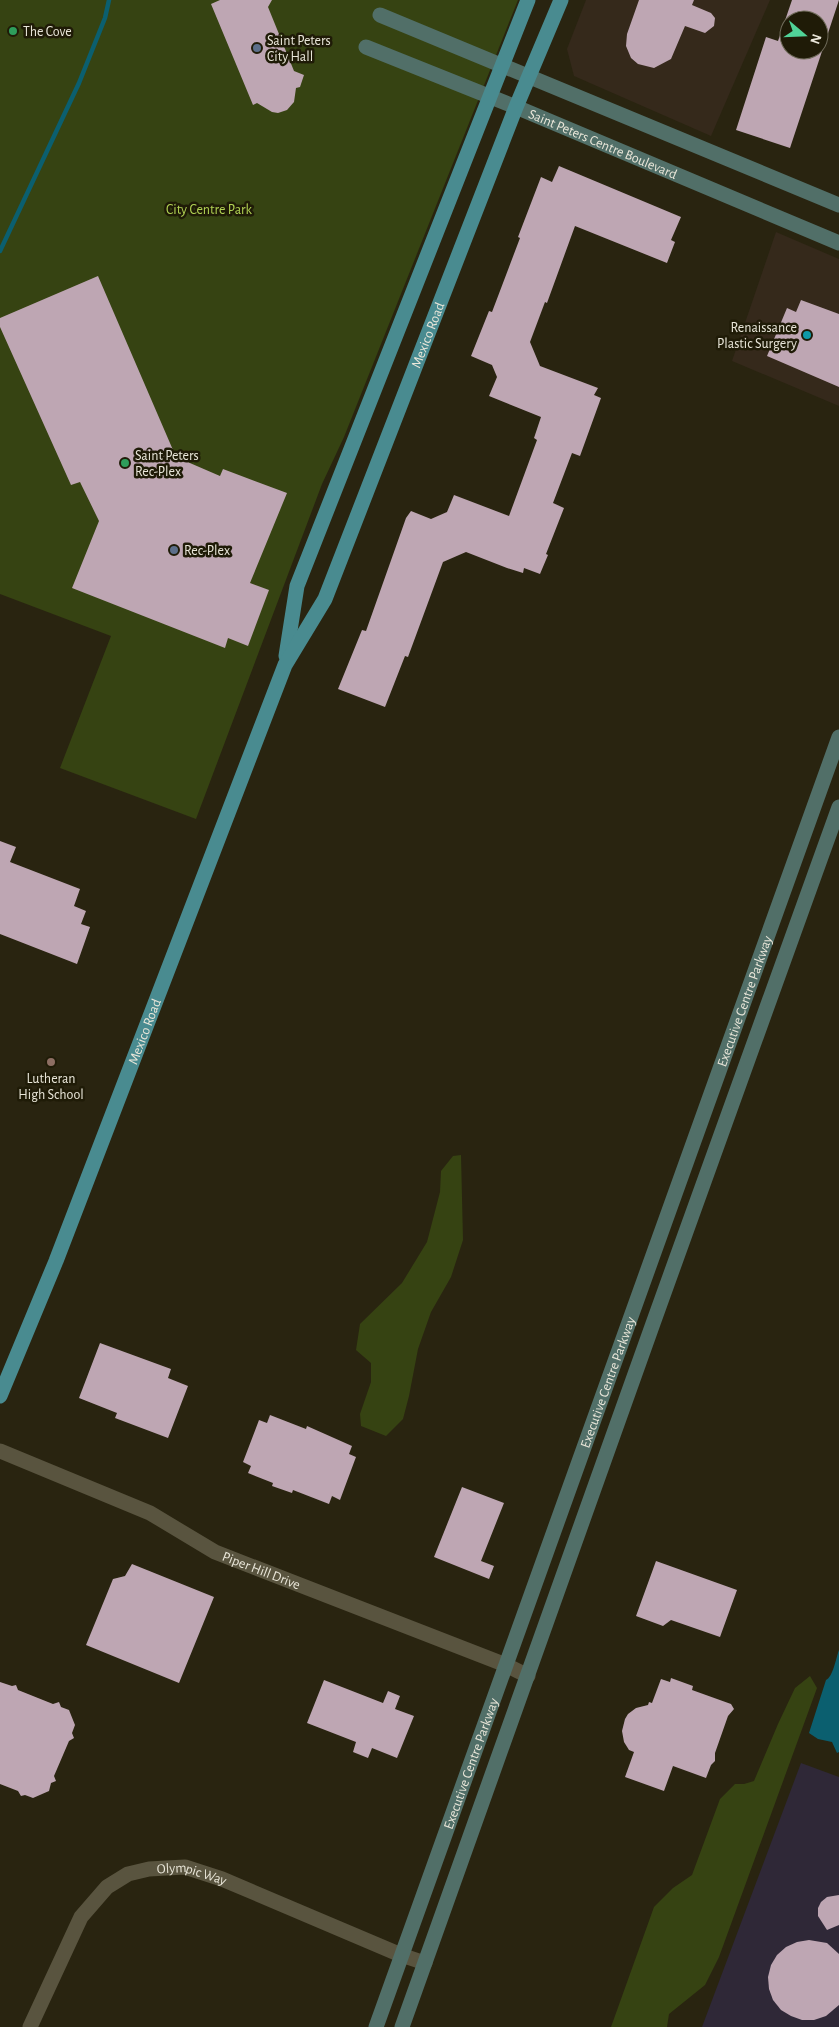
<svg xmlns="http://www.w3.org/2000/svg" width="839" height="2027" viewBox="0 0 839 2027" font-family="'Alegreya Sans',sans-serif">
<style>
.commercial{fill:#35291b}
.industrial{fill:#2f2837}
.green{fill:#364312}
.water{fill:#0b5f6f}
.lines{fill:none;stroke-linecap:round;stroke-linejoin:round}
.stream{stroke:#0b5f6f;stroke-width:4.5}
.building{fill:#bea6b3;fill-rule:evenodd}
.street{stroke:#59543f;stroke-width:15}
.secondary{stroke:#516f68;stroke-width:15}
.primary{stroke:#498b90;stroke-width:15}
.leisure-dot{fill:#2e9e5b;stroke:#1f1b07;stroke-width:2}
.service-dot{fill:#5c6f8a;stroke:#1f1b07;stroke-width:2}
.culture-dot{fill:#0f9aa8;stroke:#1f1b07;stroke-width:2}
.education-dot{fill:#8d6e63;stroke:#1f1b07;stroke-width:2}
.labels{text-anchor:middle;stroke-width:5;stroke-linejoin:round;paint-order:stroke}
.poi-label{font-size:14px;fill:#e9e6d9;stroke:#1f1b07;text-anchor:start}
.street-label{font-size:14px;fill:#e9e6d9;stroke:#1f1b07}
.park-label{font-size:14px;fill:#b2d354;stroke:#1f1b07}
</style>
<rect width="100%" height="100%" fill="#292410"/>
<g class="commercial">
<path d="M586,0H770L711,136L574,76L567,49Z"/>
<path d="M776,232L839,259V406L732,361Z"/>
</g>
<path class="industrial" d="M801,1763L839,1777V2027H702Z"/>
<g class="green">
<path d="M0,0H518L344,437L322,484L196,819L60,768L111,636L0,594Z"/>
<path d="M461,1155L463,1240L451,1277L431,1312L418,1349L409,1396L403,1419L386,1436L361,1426L360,1414L371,1382V1363L356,1350L360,1324L402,1283L427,1242L440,1192L441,1171L453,1156Z"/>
<path d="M810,1676L817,1688L719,1957L705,1985L669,2014L667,2027H611L654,1907L673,1888L692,1875L720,1799L735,1784H744L754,1781L778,1724L795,1688Z"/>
</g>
<path class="water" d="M839,1650V1752L837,1753L832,1742L818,1739L809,1733L826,1680C833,1677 836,1658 839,1650Z"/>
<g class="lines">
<path class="stream" d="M0,251L79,83L105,18L109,0"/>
</g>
<g class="building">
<path d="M220,0H272L268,7L294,71L304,75L300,87L296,88L294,102L287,110L278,113L272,112L257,103L253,105L211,4Z"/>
<path d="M639,0H694L692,5L711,13L715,18L714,26L705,33L685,26L671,59L654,68L638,64L631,58L626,46L627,34Z"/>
<path d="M792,0H839L790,148L736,130L766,37L778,41ZM789,20H819V50H789Z"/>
<path d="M559,166L681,217L671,240L675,242L667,263L575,226L547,303L545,302L530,342L540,366L598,388L594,395L601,398L580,456L572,453L553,503L564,508L546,554L548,555L540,574L524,568L523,573L507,568L466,552L443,562L408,657L405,656L385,707L338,689L362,630L366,631L406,518L411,511L431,519L447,512L454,495L509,516L537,440L534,438L541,417L489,396L497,377L492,365L471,356L489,311L492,312L520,238L518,237L541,177L552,182Z"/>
<path d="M98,276L176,457L220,476L223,469L287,493L250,583L269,590L248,646L228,638L225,648L72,588L99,521L80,482L71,485L0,327V318Z"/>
<path d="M801,300L839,314V387L767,356L787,308L796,312Z"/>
<path d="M0,841L16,847L10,862L80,889L74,906L86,911L81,924L90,927L77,964L0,934Z"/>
<path d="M100,1343L171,1369L168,1378L188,1386L168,1438L115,1418L117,1413L79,1398Z"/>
<path d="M270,1415L306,1429L307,1426L352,1446L349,1454L356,1457L340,1500L332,1496L329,1504L293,1490L292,1493L272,1486L273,1483L248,1473L251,1466L243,1462L259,1420L267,1423Z"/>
<path d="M462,1487L504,1503L481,1561L494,1566L489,1579L434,1557Z"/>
<path d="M656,1561L737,1590L720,1637L671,1620L663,1626L636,1616Z"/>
<path d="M132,1564L214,1597L179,1683L86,1645L113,1579L125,1576Z"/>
<path d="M671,1678L693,1686L692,1690L731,1704L734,1709L728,1716L715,1753V1761L711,1765L706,1778L673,1766L664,1791L625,1777L634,1752L629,1750L624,1742L622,1731L625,1719L628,1714L636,1708L648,1705L649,1702L652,1703L661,1679L670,1682Z"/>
<path d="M324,1680L383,1703L388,1691L400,1696L395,1709L414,1716L397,1758L372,1748L368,1758L353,1752L356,1742L307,1723Z"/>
<path d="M0,1682L12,1686L16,1685L18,1690L53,1704L59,1702L61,1707L69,1710L75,1725L72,1733L74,1738L69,1741L54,1776L56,1781L51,1783L49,1791L33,1798L25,1795L21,1796L18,1791L0,1784Z"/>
<path d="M839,1895V1925L827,1930L818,1916V1908L821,1902L827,1897Z"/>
<path d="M809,1940L827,1943L839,1954V2005L826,2016L814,2020H802L791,2016L781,2010L773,2000L769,1989L768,1977L771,1965L777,1955L786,1947L797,1942Z"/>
</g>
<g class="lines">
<g class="street">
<path id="s1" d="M0,1451L150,1513L215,1552L506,1665L528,1676"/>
<path id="s2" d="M30,2027L81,1917L107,1887L128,1874L149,1869L185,1867L222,1879L401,1955L425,1963"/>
</g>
<g class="secondary">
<path d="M380,15L839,205"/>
<path id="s3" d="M366,47L516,107L839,243"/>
<path id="s4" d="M376,2027L839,737"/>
<path d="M402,2027C548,1620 691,1213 839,807"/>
</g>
<g class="primary">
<path d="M286,656L297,586L528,0"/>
<path id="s5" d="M0,1396L56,1261L285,665L325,599L516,107L561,0"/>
</g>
</g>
<g class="leisure-dot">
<circle cx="13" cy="31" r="5"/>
<circle cx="125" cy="463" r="5"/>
</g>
<g class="service-dot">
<circle cx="257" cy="48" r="5"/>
<circle cx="174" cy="550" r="5"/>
</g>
<circle class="culture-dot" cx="807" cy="335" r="5"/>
<circle class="education-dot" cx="51" cy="1062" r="5"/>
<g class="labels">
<g class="poi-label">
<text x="23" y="36">The Cove</text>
<text x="267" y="45">Saint Peters<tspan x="267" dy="16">City Hall</tspan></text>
<text x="797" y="332" text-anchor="end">Renaissance<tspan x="797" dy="16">Plastic Surgery</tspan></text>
<text x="135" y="460">Saint Peters<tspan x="135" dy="16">Rec-Plex</tspan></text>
<text x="184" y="555">Rec-Plex</text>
<text x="51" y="1083" text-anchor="middle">Lutheran<tspan x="51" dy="16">High School</tspan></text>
</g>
<g class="street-label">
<text dy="5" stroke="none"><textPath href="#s3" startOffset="256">Saint Peters Centre Boulevard</textPath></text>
<text dy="5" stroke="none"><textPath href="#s5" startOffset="1145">Mexico Road</textPath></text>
<text dy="5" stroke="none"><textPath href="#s4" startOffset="1090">Executive Centre Parkway</textPath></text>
<text dy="5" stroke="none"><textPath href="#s5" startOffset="392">Mexico Road</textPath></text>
<text dy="5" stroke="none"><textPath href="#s4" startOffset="685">Executive Centre Parkway</textPath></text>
<text dy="5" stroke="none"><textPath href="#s1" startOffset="288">Piper Hill Drive</textPath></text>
<text dy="5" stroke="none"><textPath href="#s4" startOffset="280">Executive Centre Parkway</textPath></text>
<text dy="5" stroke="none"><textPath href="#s2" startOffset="251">Olympic Way</textPath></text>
</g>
<g class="park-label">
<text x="209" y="214">City Centre Park</text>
</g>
</g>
<g transform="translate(804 35) rotate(109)"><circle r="24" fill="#1f1b07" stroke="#706c5b"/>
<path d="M0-4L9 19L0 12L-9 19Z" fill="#50d398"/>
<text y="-8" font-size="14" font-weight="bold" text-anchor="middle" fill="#e9e6d9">N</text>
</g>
</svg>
